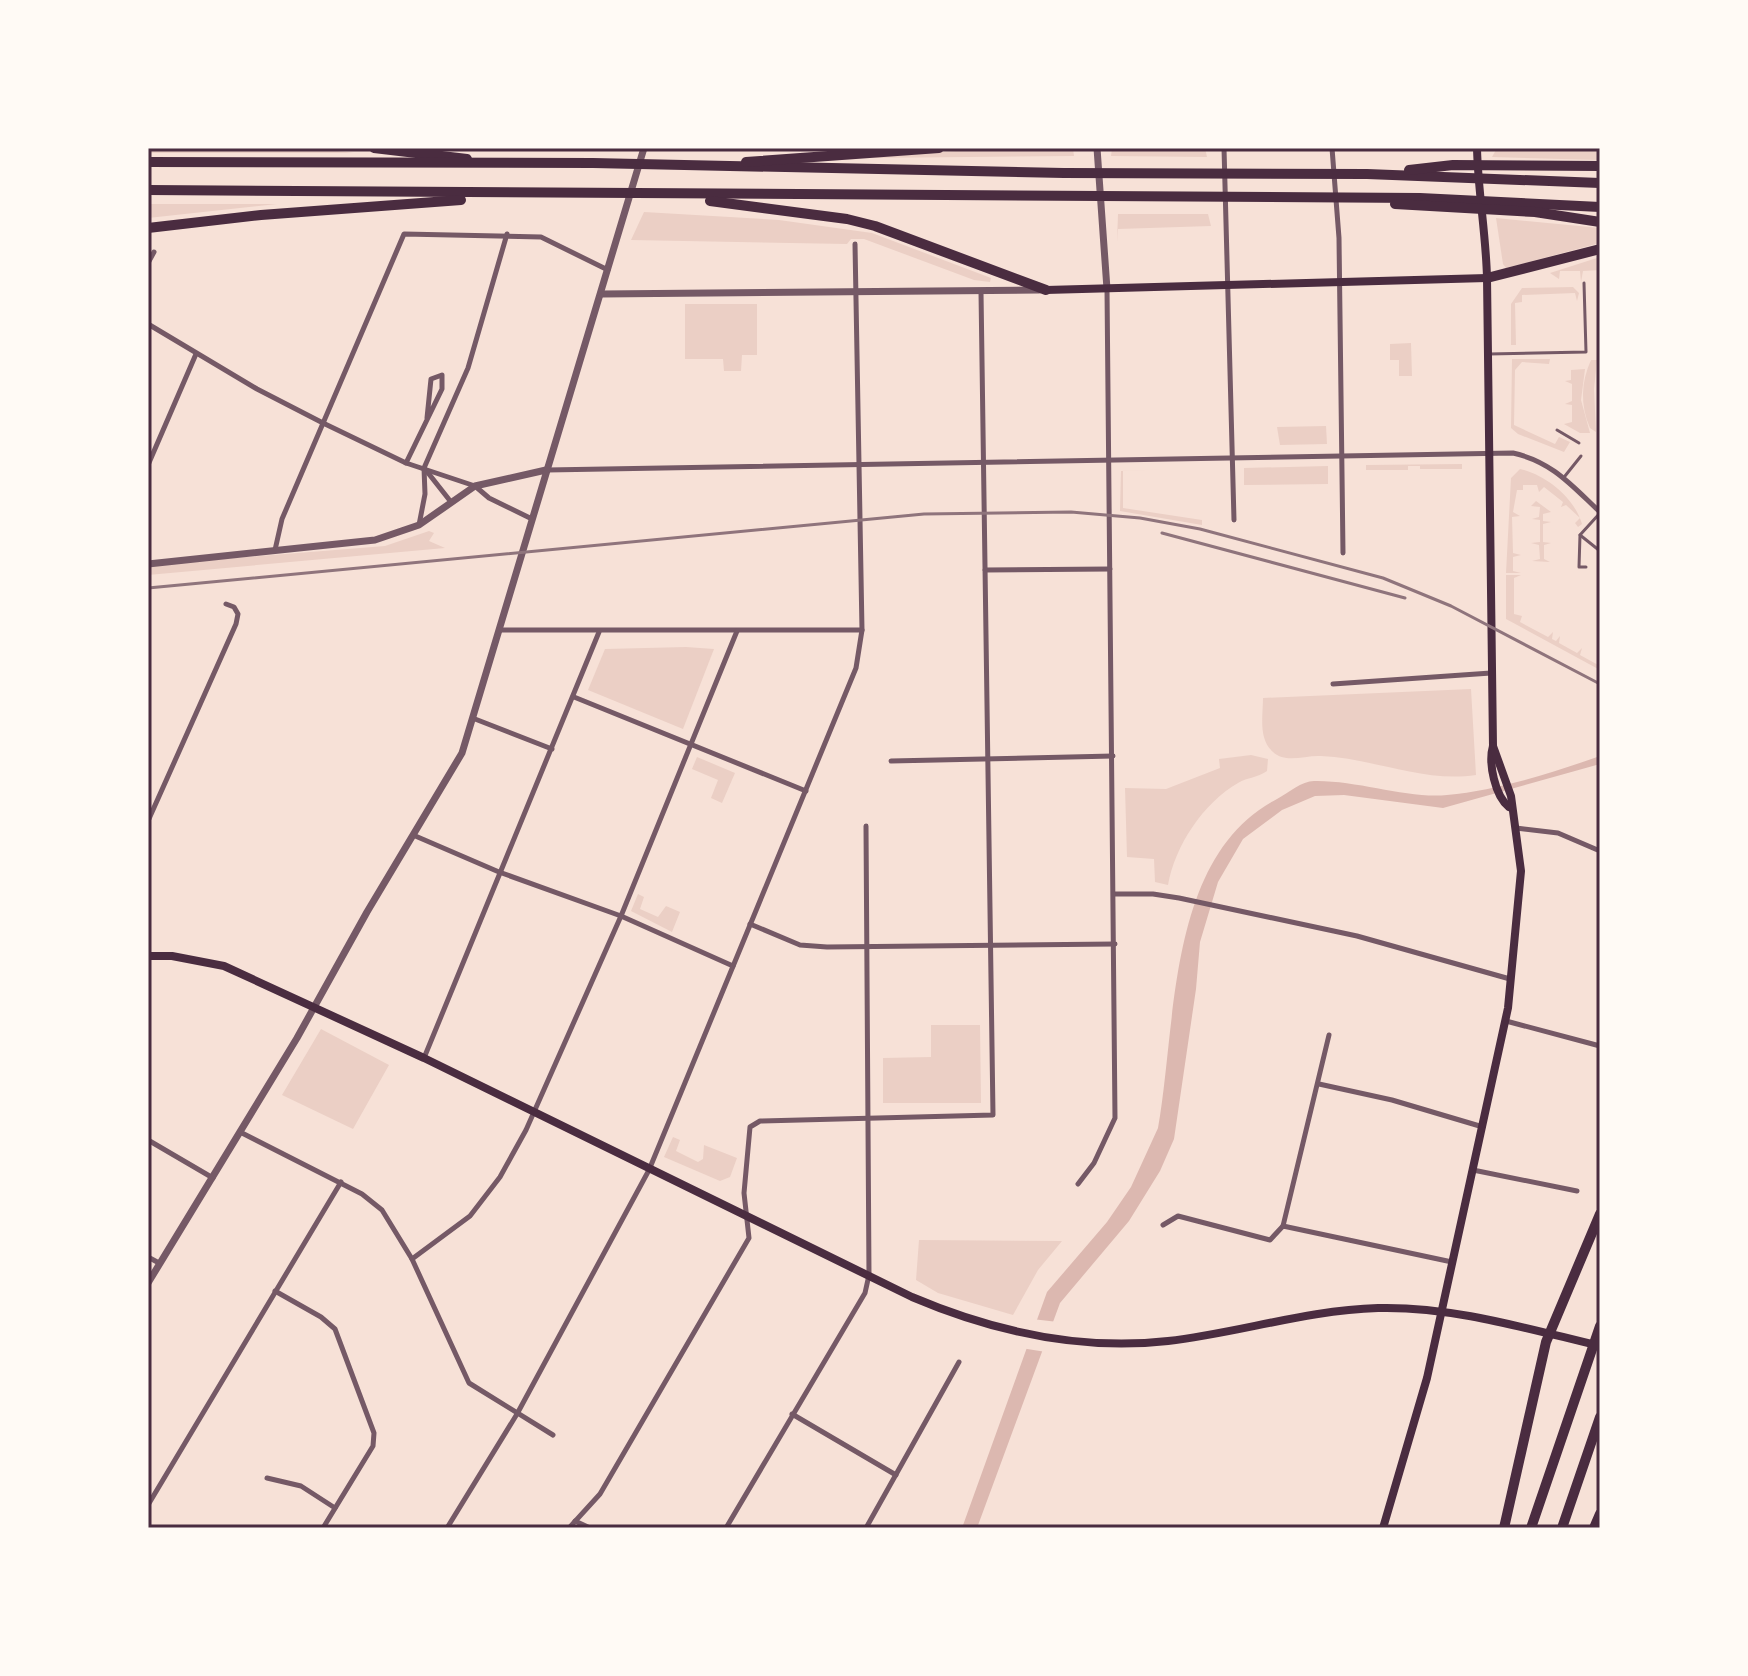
<svg xmlns="http://www.w3.org/2000/svg" width="1748" height="1676" viewBox="0 0 1748 1676" font-family="'Titillium Web',sans-serif">
<style>
.green{fill:#ebcfc5}
.water{fill:#dcb8b0}
.pier{fill:#f7e1d7}
.lines{fill:none;stroke-linecap:round;stroke-linejoin:round}
.service{stroke:#755966;stroke-width:3}
.minor{stroke:#755966;stroke-width:5}
.tertiary{stroke:#755966;stroke-width:7}
.secondary{stroke:#4a2c40;stroke-width:8}
.motorway{stroke:#4a2c40;stroke-width:10}
.rail{stroke:#8f747c;stroke-width:3}
.neatline{fill:none;stroke:#4a2c40;stroke-width:3}
</style>
<rect width="100%" height="100%" fill="#f7e1d7"/>
<g class="green">
<path d="M148,148H312L354,153H148Z"/>
<path d="M994,148H1073L1074,156L866,158Z"/>
<path d="M1205,148L1207,157L1111,156L1112,148Z"/>
<path d="M1497,148H1600V160L1492,157Z"/>
<path d="M148,204H277L148,218Z"/>
<path d="M644,212L779,220L872,233L991,278L990,282L974,280L864,239H851L847,244L631,240Z"/>
<path d="M1118,214H1208L1211,226L1118,229L1117,242Z"/>
<path d="M1496,218L1600,228V243L1506,268L1503,264Z"/>
<path d="M1600,257V270L1583,271L1581,282L1580,271H1560L1559,279L1550,273Z"/>
<path d="M1573,287L1579,293L1577,301L1575,293L1522,295V302L1515,303L1516,345H1511V304L1522,288Z"/>
<path d="M685,304H757V355H742L741,371H724L723,359H685Z"/>
<path d="M1411,343L1412,376H1399V360H1390V344Z"/>
<path d="M1512,359H1550L1549,364L1522,362L1515,370L1514,425L1555,444L1559,437L1570,442L1564,452L1518,434L1511,428Z"/>
<path d="M1591,360H1597L1594,389L1596,432L1590,428C1580,405 1581,382 1591,360Z"/>
<path d="M1585,369L1581,400L1590,433H1580L1564,424L1572,422V405L1565,404L1572,401V384L1565,381L1571,380V370Z"/>
<path d="M1326,426L1327,444L1280,445L1277,427Z"/>
<path d="M1462,464V469H1420V466H1408V470H1366V465Z"/>
<path d="M1328,466V484L1244,485V468Z"/>
<path d="M1168,469L1123,471V508L1202,520V525L1120,511L1121,471Z"/>
<path d="M1520,469C1547,475 1575,499 1582,524L1578,527L1575,523L1580,518L1566,505L1561,507L1563,502L1544,487L1539,492L1537,485H1523V490H1517L1513,512L1520,516L1512,517L1513,553L1521,555L1513,557V571L1521,573H1506L1511,478Z"/>
<path d="M1536,501L1551,512L1543,514V521L1551,522L1543,524V542L1551,543L1544,545V559L1550,562L1532,561L1540,559L1539,545L1531,543L1540,542V520L1532,519L1539,517L1540,507L1531,506Z"/>
<path d="M429,531L434,533L429,541L445,548L148,575V565L385,546Z"/>
<path d="M1506,575H1521L1514,578V614L1522,616L1520,622L1548,637L1553,632L1552,639L1556,641L1560,636L1559,643L1577,653L1582,648L1580,655L1600,666V670L1506,619Z"/>
<path d="M686,647L714,649L683,729L588,690L605,649Z"/>
<path d="M1471,689L1476,775C1423,783 1373,758 1321,756C1305,755 1286,764 1273,752C1258,739 1263,716 1263,698Z"/>
<path d="M1251,755L1268,759L1267,771C1257,778 1248,777 1238,783C1203,803 1175,846 1168,885L1155,882L1154,859L1127,857L1125,788L1166,789L1220,768L1219,759Z"/>
<path d="M697,757L735,773L722,803L711,798L718,780L692,769Z"/>
<path d="M638,894L644,897L640,909L658,917L666,906L680,912L672,932L631,911Z"/>
<path d="M931,1025H980L981,1103H883V1058L931,1057Z"/>
<path d="M321,1029L389,1065L353,1129L282,1095Z"/>
<path d="M673,1137L680,1140L676,1151L698,1162L703,1159L704,1145L737,1158L730,1177L720,1181L664,1157Z"/>
<path d="M919,1240L1062,1241L1038,1270L1013,1315L938,1293L916,1280Z"/>
</g>
<path class="water" d="M1600,756V764L1443,808L1344,795L1315,796L1282,810L1243,839L1218,882L1200,942L1196,989L1174,1139L1160,1171L1129,1221L1060,1303L977,1528H962L1047,1292L1107,1222L1131,1187L1158,1128C1177,1021 1167,856 1277,799C1288,793 1302,781 1314,781C1357,780 1408,799 1447,795C1498,790 1552,773 1600,756Z"/>
<path class="pier" d="M1032,1319L1058,1322L1046,1352L1021,1348Z"/>
<g class="lines">
<g class="service">
<path d="M1489,354L1586,352L1584,283"/>
<path d="M1557,430L1579,443"/>
<path d="M1565,476L1581,456"/>
<path d="M1580,535L1600,551"/>
<path d="M1586,567H1579L1580,535L1600,513"/>
</g>
<g class="minor">
<path d="M1224,148L1234,520"/>
<path d="M1332,148L1339,238L1343,553"/>
<path d="M148,263L154,252"/>
<path d="M148,324L257,389L323,423L406,463L475,486L489,498L530,518"/>
<path d="M406,463L442,389V375L431,379L427,418"/>
<path d="M148,465L196,354"/>
<path d="M425,469L451,502"/>
<path d="M547,470L1513,453C1553,462 1572,486 1600,512"/>
<path d="M419,525L425,494L424,468L468,368L507,234"/>
<path d="M275,550L282,519L404,234L541,237L608,270"/>
<path d="M985,570L1110,569"/>
<path d="M499,630H862"/>
<path d="M1333,684L1491,673"/>
<path d="M574,697L806,791"/>
<path d="M475,719L552,749"/>
<path d="M891,761L1113,756"/>
<path d="M148,821L236,624L238,614L234,607L226,604"/>
<path d="M1516,828L1558,833L1600,851"/>
<path d="M413,835L499,872L621,916L733,966"/>
<path d="M1114,894H1153L1179,898L1357,936L1510,979"/>
<path d="M750,924L800,945L827,947L1115,944"/>
<path d="M1506,1021L1600,1046"/>
<path d="M424,1058L599,632"/>
<path d="M1319,1084L1392,1100L1483,1127"/>
<path d="M240,1132L362,1194L382,1210L412,1259L469,1383L553,1435"/>
<path d="M148,1140L213,1178"/>
<path d="M1473,1170L1577,1191"/>
<path d="M1078,1184L1094,1163L1115,1118L1107,289"/>
<path d="M1163,1225L1178,1216L1270,1240L1283,1226L1452,1262"/>
<path d="M1283,1226L1329,1035"/>
<path d="M148,1257L159,1263"/>
<path d="M412,1259L470,1216L500,1177L526,1130L621,916L737,631"/>
<path d="M275,1291L321,1317L335,1329L374,1433L373,1446L323,1528"/>
<path d="M792,1414L896,1475"/>
<path d="M267,1478L301,1486L335,1508"/>
<path d="M148,1505L341,1182"/>
<path d="M575,1521L590,1528"/>
<path d="M447,1528L517,1414L649,1170L856,668L862,630L855,244"/>
<path d="M569,1528L600,1494L749,1238L744,1193L750,1127L760,1121L993,1115L981,292"/>
<path d="M726,1528L865,1293L869,1275L866,826"/>
<path d="M866,1528L959,1362"/>
</g>
<g class="tertiary">
<path d="M1097,148L1107,289"/>
<path d="M602,294L1039,290"/>
<path d="M148,564L375,540L419,525L475,486L546,470"/>
<path d="M148,1283L297,1038L367,912L462,753L644,148"/>
</g>
<g class="secondary">
<path d="M1477,148C1478,192 1486,234 1487,278L1493,746C1488,763 1495,796 1509,807"/>
<path d="M1046,290L1487,278"/>
<path d="M148,956H172L224,966L424,1058L912,1297C992,1331 1080,1351 1168,1341C1238,1333 1307,1310 1378,1308C1452,1306 1528,1329 1600,1346"/>
<path d="M1383,1528L1427,1378L1508,1008L1521,871L1511,796L1493,746"/>
</g>
<g class="motorway">
<path d="M374,148L467,159"/>
<path d="M148,162L593,163L1064,173L1367,174L1600,183"/>
<path d="M746,162L939,148"/>
<path d="M1409,170L1453,165L1600,166"/>
<path d="M148,190L1420,198L1600,207"/>
<path d="M710,201L847,219L875,226L1046,290"/>
<path d="M1395,204L1535,212L1600,222"/>
<path d="M148,228L261,215L461,200"/>
<path d="M1487,278L1600,249"/>
<path d="M1504,1528L1546,1342L1600,1214"/>
<path d="M1531,1528L1600,1326"/>
<path d="M1562,1528L1600,1417"/>
<path d="M1594,1528L1600,1514"/>
</g>
<g class="rail">
<path d="M1162,533L1405,598"/>
<path d="M148,588L924,514L1071,512L1140,518L1200,529L1383,578L1451,606L1600,684"/>
</g>
</g>
<rect width="1748" height="1676" fill="none" stroke="#fffaf5" stroke-width="300"/>
<rect x="150" y="150" width="1448" height="1376" class="neatline"/>
</svg>
